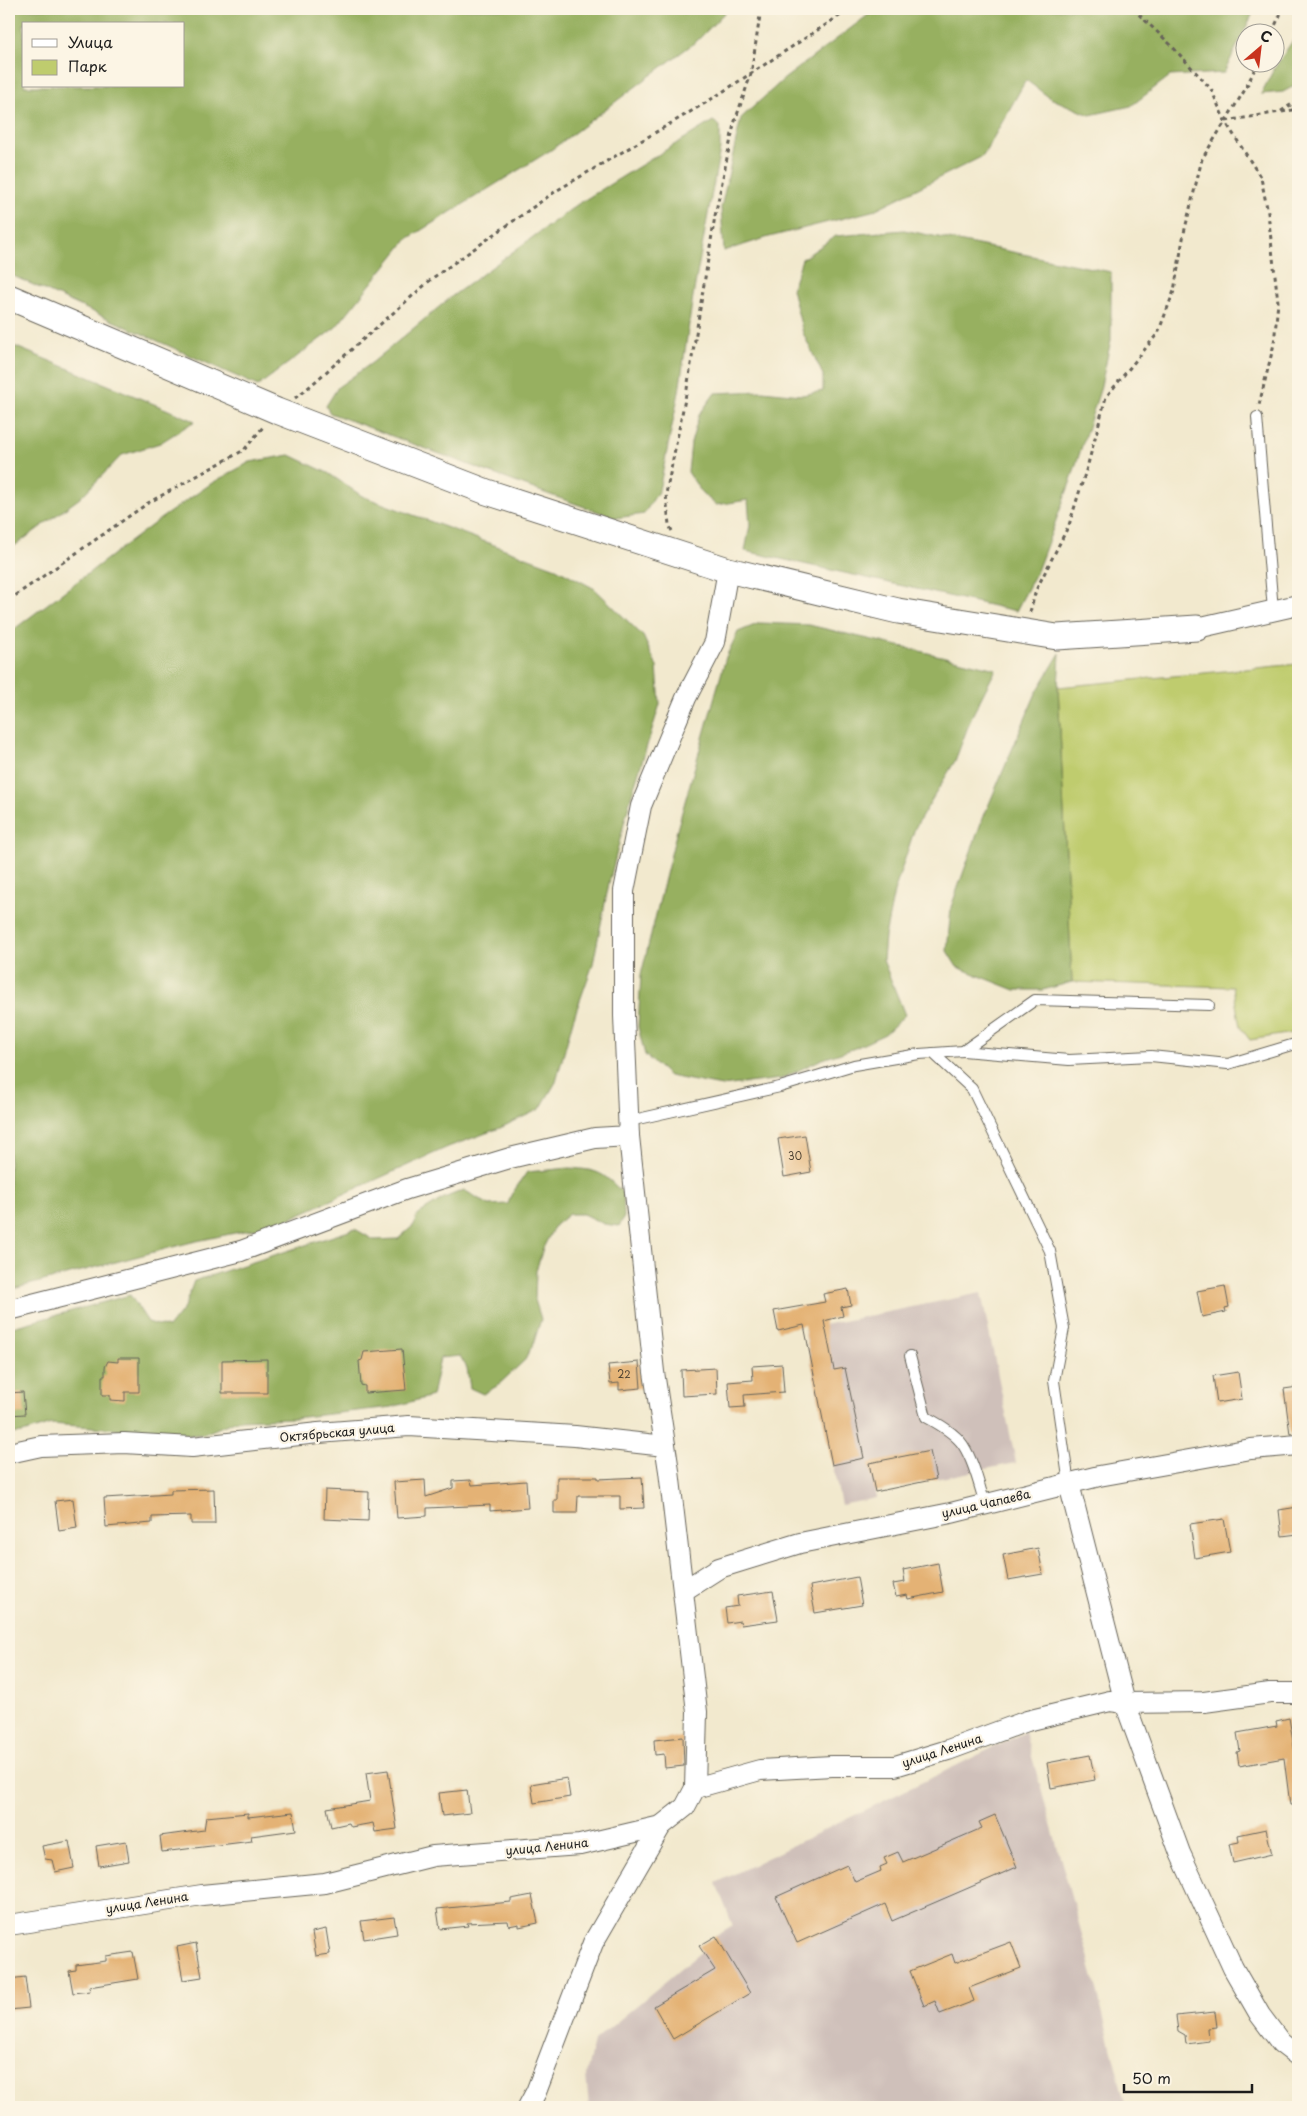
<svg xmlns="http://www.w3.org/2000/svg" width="1307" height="2116" viewBox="0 0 1307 2116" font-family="'Playpen Sans',sans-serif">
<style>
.industrial{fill:#cfc0ba}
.green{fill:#bfcc6e;stroke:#6e7445}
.forest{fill:#97b061;stroke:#5a663e;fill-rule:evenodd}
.building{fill:#e4b275}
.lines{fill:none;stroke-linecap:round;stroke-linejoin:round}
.service-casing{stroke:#67645a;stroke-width:12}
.minor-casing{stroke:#67645a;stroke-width:22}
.tertiary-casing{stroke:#67645a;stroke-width:27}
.path{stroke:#67645a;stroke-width:3;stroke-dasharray:4 4;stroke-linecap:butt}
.service{stroke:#fff;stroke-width:10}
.minor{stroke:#fff;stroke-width:20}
.tertiary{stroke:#fff;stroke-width:25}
.labels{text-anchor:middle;stroke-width:4.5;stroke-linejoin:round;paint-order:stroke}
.number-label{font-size:10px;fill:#4e4232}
.street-label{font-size:12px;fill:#1c1c1c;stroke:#fcf5e5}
</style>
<rect width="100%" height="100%" fill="#fcf5e5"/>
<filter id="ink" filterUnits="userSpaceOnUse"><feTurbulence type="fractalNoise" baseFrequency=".02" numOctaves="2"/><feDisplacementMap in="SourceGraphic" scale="10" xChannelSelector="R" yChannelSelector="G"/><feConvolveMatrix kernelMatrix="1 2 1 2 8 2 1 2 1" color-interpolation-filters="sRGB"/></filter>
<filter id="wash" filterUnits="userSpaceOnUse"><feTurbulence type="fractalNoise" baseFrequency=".0096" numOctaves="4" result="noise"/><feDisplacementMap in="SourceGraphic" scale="20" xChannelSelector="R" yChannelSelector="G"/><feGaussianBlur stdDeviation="1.12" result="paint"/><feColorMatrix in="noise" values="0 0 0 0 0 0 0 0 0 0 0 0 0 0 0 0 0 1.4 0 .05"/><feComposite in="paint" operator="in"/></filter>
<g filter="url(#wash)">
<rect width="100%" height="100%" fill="#f2e9ce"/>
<g class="industrial">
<path d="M981,1293L1016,1463L875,1491L876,1498L841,1505L804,1329Z"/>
<path d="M1025,1732L1093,1974L1126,2107H589L586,2075L594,2041L702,1951L699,1946L733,1926L716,1883Z"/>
</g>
<path class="green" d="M1298,664V1032L1250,1040L1240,1027L1233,987L1072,982L1058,687Z"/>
<g class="forest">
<path d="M9,9H728L698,40L551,150L407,239L336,327L258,386L9,274ZM24,24H184V86H24Z"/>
<path d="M876,9H1255L1224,73L1170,76L1131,106L1090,115L1050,98L1026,80L983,156L872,211L769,237L724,251L721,208L741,118L784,79Z"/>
<path d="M1298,29V84L1283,92L1261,94L1274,69L1297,34Z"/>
<path d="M713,121L720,126V149L693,296L679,392L659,490L644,514L616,518L542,492L330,413L326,406L338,387L373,362L451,297L578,204Z"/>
<path d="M904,230L1111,272V340L1100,390L1070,483L1037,571L1016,611L745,551L750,525L748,500L716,505L702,493L688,472L691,443L699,415L715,393L762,391L802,395L823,391V375L803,333L792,289L802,259L836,236Z"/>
<path d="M9,344L195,421L160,443L122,455L80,498L9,550Z"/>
<path d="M290,455L328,473L362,496L556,568L595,589L643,636L657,667L660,704L630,800L609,883L593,964L573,1020L556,1082L540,1109L500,1128L448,1147L278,1224L192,1242L9,1290V633L160,519L212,483L250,462Z"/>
<path d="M760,623L809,625L996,669L972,716L955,761L915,828L894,892L885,936L883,960L905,1015L885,1034L855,1048L820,1060L781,1079L722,1086L669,1076L645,1055L638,1027L641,975L678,826L726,657L738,632Z"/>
<path d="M1060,653L1058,687L1072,982L1043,990H1015L957,967L947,951L951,907L981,823L1036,693Z"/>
<path d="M569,1168C599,1170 602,1172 623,1193L624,1217L619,1226L604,1224L583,1214H569L555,1225L543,1248L536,1271L535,1300L541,1319L534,1342L525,1360L497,1386L483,1394L470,1388L467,1368L460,1356L440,1358L432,1396L392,1407L294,1418L237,1420L204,1434L165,1437L119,1429L51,1424L23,1433L9,1434V1328L130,1295L148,1322L168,1328L184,1308L194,1281L355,1229L374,1240L398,1239L414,1225L417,1215L444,1198L464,1190L489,1205L508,1204L511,1195L527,1172Z"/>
</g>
<g id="blocks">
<g class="building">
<path d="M805,1135L811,1172L784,1177L778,1139Z"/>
<path d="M1225,1286L1229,1307L1225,1308L1226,1312L1202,1317L1197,1291Z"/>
<path d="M848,1289L851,1305L841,1307L843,1316L824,1321L834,1370L845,1368L864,1458L832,1465L804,1325L778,1331L774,1311L825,1302L823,1294Z"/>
<path d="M402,1349L406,1390L365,1393V1386L361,1385L359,1361L362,1360L364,1352Z"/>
<path d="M118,1358H139V1392H125V1401L110,1400V1395H102V1376H105V1367L108,1361L118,1362Z"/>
<path d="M267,1359V1393H222V1360Z"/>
<path d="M639,1362L641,1388L619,1390V1383L610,1384L608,1365Z"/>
<path d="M782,1364L784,1392L744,1395L745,1407L730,1408L728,1382L753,1380L752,1366Z"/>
<path d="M716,1368L717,1394L682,1396L681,1370Z"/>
<path d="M1238,1372L1242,1399L1217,1403L1213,1376Z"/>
<path d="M1298,1387V1433L1290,1434L1284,1389Z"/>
<path d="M23,1392L25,1414L9,1415V1393Z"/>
<path d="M930,1451L936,1479L875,1492L869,1463Z"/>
<path d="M557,1477H598V1479L642,1477L644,1508L620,1509V1496H578L577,1513H554V1500H557Z"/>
<path d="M425,1480L426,1497L453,1488V1481L471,1480L472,1485L526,1481L528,1508L490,1511V1505L427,1508V1516L397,1518L394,1482Z"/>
<path d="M214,1489L215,1524H191V1516L152,1517V1523L106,1527L104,1498L171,1494V1490Z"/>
<path d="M325,1490L369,1492L368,1521L324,1519Z"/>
<path d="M73,1499L77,1528L59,1531L55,1501Z"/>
<path d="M1298,1507V1534L1282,1536L1279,1510Z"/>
<path d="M1224,1519L1230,1552L1195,1558L1190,1524Z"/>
<path d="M1038,1548L1043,1574L1008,1580L1003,1555Z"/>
<path d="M938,1563L943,1592L908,1599L907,1595L896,1597L893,1584L905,1582L903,1570Z"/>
<path d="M857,1577L862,1605L815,1613L810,1586Z"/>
<path d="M773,1591L778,1620L741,1625L740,1621L727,1623L725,1608L738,1606L737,1596Z"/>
<path d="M1289,1718L1298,1770V1805H1290L1284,1758L1239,1766L1237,1752L1240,1751L1237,1733L1277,1726L1276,1721Z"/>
<path d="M683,1737L684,1766L665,1768L664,1754L655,1755L654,1740Z"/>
<path d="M1090,1755L1095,1780L1051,1788L1047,1763Z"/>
<path d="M388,1770L397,1829L375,1832L373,1823L351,1827L349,1823L331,1827L327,1808L370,1801L366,1773Z"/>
<path d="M567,1778L570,1797L534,1803L531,1784Z"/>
<path d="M467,1790L470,1813L442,1816L439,1793Z"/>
<path d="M293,1812L296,1830L251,1836L252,1841L162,1852L160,1836L204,1830L206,1817L248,1813V1817Z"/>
<path d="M995,1815L1017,1867L892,1921L885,1904L797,1943L776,1897L847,1865L855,1882L881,1871L880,1867L887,1864L884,1858L898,1852L903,1862L982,1828L979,1822Z"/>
<path d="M1266,1829L1272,1854L1233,1863L1229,1844L1239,1842L1238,1835Z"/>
<path d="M69,1841L74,1868L55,1872L52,1860L45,1859L42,1846Z"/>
<path d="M126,1841L129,1861L99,1866L96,1846Z"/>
<path d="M532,1895L538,1923L519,1927V1924L509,1926L508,1921L467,1923L468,1926L440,1929L437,1909L511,1902V1899Z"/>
<path d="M394,1917L397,1934L364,1939L361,1921Z"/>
<path d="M326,1929L330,1954L316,1956L312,1932Z"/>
<path d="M716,1936L750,1993L673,2039L654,2006L715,1970L699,1946Z"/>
<path d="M1011,1942L1021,1968L969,1988L974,2001L940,2014L935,2001L924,2006L910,1971L952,1954L955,1963Z"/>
<path d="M196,1943L202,1977L183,1980L177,1947Z"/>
<path d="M133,1952L138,1979L89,1987L90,1991L73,1993L69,1971L76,1970V1965L106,1961V1956Z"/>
<path d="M25,1977L29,2008L9,2010V1979Z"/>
<path d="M1215,2012L1217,2027L1208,2028L1209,2041L1186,2044L1185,2035L1178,2031L1176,2016Z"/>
</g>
</g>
</g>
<g filter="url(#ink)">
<use href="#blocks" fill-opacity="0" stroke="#67645a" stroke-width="1"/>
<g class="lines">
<defs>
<g id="service">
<path d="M1257,417L1273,610"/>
<path d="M963,1051L1069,1060L1151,1056L1228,1064L1298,1043"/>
<path d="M933,1053L972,1089L1050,1251L1064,1328L1054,1381L1069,1484"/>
<path d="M629,1121L780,1087L854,1065L919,1054L963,1051L1035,1000L1209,1005"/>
<path d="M910,1356L926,1417C939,1424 955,1433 963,1445C974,1462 979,1485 985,1504"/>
</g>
<g id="minor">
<path d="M1197,628L1298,605"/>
<path d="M9,1310L241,1251L407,1189L510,1158L595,1138L629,1136"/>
<path d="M9,1453L41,1446L124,1443L192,1447L318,1433L409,1426L575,1436L665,1446"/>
<path d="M1069,1484L1125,1703L1180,1853L1233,1968L1260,2015L1281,2043L1298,2056"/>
<path d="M683,1591L719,1568L800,1543L951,1513L1099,1476L1251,1449L1298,1445"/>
<path d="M695,1788L697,1712L669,1471L654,1372L629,1136L624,1016V891L641,806L686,698L715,642L728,570"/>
<path d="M9,1925L202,1895L325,1883L433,1856L580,1845L661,1826L685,1807L695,1788L760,1770L832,1766H895L948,1750L1027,1721L1110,1701L1125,1703L1204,1702L1270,1693H1298"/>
<path d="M528,2107L536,2092L593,1943L661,1826"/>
</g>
<path id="tertiary" d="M9,297L277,411L487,492L728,570L898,611L1057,637L1197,628"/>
</defs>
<use href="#service" class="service-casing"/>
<use href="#minor" class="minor-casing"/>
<use href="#tertiary" class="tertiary-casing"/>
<g class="path">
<path d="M1133,9L1170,44L1211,89L1225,121L1261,178L1268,213L1278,302L1274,344L1259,405"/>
<path d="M1272,32L1283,9"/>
<path d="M1282,112L1298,109"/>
<path d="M1226,121L1280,112L1298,100"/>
<path d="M295,398L309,387L434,277L556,191L707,102L850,9"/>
<path d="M672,531L669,525L666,494L687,389L715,216L734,124L751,74L761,9"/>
<path d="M9,600L148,503L244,450L263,427"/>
<path d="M1030,612L1036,590L1069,525L1088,464L1106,397L1158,333L1174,291L1184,233L1202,159L1246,88L1258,62"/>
</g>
<use href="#service" class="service"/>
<use href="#minor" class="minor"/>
<use href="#tertiary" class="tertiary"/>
</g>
</g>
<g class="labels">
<g class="number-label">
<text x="795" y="1160">30</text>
<text x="624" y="1378">22</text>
</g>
<g class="street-label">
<text transform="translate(337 1433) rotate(-5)" y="4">Октябрьская улица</text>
<text transform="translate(986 1504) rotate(-13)" y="4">улица Чапаева</text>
<text transform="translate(942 1751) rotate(-18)" y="4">улица Ленина</text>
<text transform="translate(547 1847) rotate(-6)" y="4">улица Ленина</text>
<text transform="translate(147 1903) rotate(-9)" y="4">улица Ленина</text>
</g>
</g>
<rect width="1307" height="2116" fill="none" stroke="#fcf5e5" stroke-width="30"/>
<rect x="22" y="22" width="162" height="65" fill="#fcf5e5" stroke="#a29e95"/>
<rect x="32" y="39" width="25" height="8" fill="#ffffff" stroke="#a29e95"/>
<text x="68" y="48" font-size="15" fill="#1c1c1c">Улица</text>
<rect x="32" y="60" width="25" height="15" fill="#bfcc6e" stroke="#a29e95"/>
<text x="68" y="72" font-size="15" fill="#1c1c1c">Парк</text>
<g transform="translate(1260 48) rotate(28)"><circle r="24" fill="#fcf5e5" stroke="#a29e95"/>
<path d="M0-4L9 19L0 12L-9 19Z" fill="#c8321e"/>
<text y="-8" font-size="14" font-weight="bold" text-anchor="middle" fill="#1c1c1c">С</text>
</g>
<path d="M1124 2084v8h128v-8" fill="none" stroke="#1c1c1c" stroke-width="2.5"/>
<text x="1132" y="2084" font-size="15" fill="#1c1c1c" stroke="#fcf5e5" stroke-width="4" paint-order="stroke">50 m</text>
</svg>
